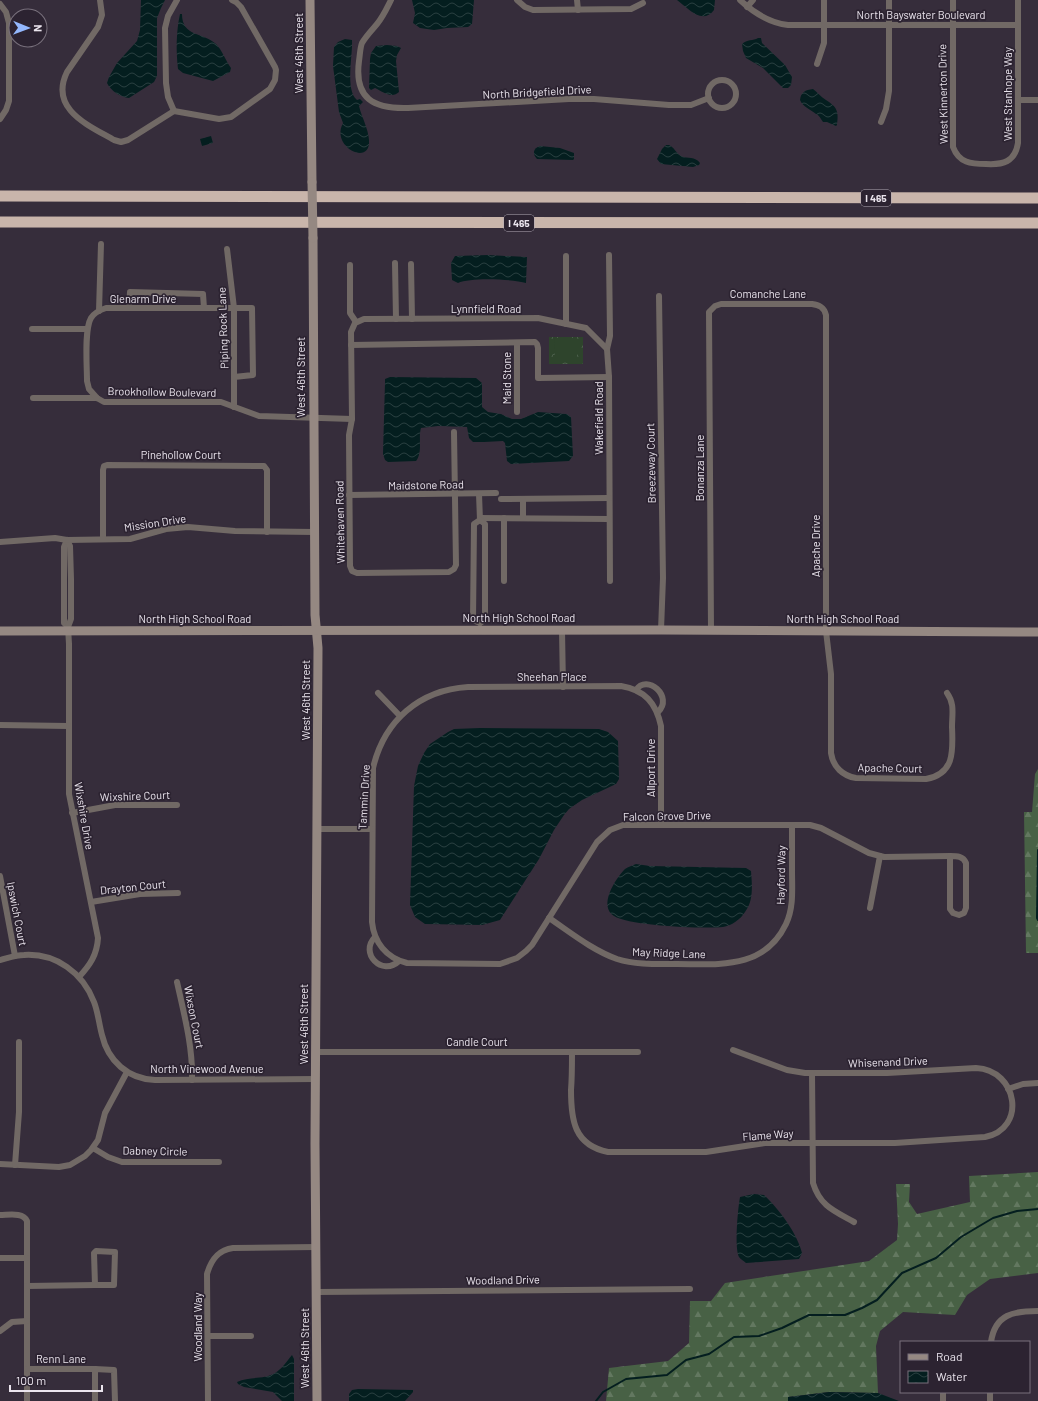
<svg xmlns="http://www.w3.org/2000/svg" width="1038" height="1401" viewBox="0 0 1038 1401" font-family="Barlow,sans-serif">
<style>
.forest{fill:url(#forest-firs)}
.park{fill:url(#park-crowns)}
.pitch{fill:#2e442c}
.water{fill:url(#water-waves)}
.lines{fill:none;stroke-linecap:round;stroke-linejoin:round}
.stream{stroke:#041e1f;stroke-width:2}
.street{stroke:#716965;stroke-width:6}
.secondary{stroke:#958882;stroke-width:9}
.highway{stroke:#c9b5ab;stroke-width:11}
.secondary-bridge{stroke:#958882;stroke-width:9}
.labels{text-anchor:middle;stroke-width:3.5;stroke-linejoin:round;paint-order:stroke}
.shield{fill:#2c2331;stroke:#b1aab5;stroke-width:1}
.shield-label{font-size:10px;font-weight:bold;fill:#eae4ed}
.street-label{font-size:11px;fill:#eae4ed;stroke:#2c2331}
</style>
<defs>
<pattern id="forest-firs" width="22" height="20" patternUnits="userSpaceOnUse"><rect width="22" height="20" fill="#486145"/><path d="M5 1l3.5 6h-7zM16 11l3.5 6h-7z" fill="#637860"/></pattern>
<pattern id="park-crowns" width="20" height="18" patternUnits="userSpaceOnUse"><rect width="20" height="18" fill="#2e442c"/><path d="M2 6a3 3 0 1 1 6 0M12 15a3 3 0 1 1 6 0" fill="none" stroke="#4c5f4b"/></pattern>
<pattern id="water-waves" width="16" height="10" patternUnits="userSpaceOnUse"><rect width="16" height="10" fill="#041e1f"/><path d="M0 5q4-4 8 0t8 0" fill="none" stroke="#293f40"/></pattern>
</defs>
<rect width="100%" height="100%" fill="#362d3b"/>
<g class="forest">
<path d="M1038,769V953H1026L1024,812H1032L1035,774Z"/>
<path d="M1038,1172V1273L990,1279L967,1295L955,1315L903,1312L880,1331L876,1346L878,1393L829,1392L788,1397V1401H606L609,1368L668,1361L689,1343L690,1301H711L725,1283L869,1261L897,1240L898,1224L896,1184H910L909,1202L917,1214L970,1202L969,1176Z"/>
</g>
<rect class="park" x="549" y="337" width="34" height="27"/>
<g class="pitch">
<path d="M554,338H576V349H555Z"/>
<rect x="555" y="352" width="22" height="10"/>
</g>
<g class="water">
<path d="M141,0H165L161,8L157,18V76L154,82L129,98C120,97 111,91 107,83L109,77L117,63L137,41L140,30Z"/>
<path d="M412,0H474L472,24L468,27L447,28L434,30L420,28L413,23L415,13Z"/>
<path d="M677,0H715L714,10C702,26 687,7 677,0Z"/>
<path d="M180,14H182C182,37 203,32 216,44C222,50 226,61 231,68L230,72L213,81L183,73L178,69C176,51 176,32 180,14Z"/>
<path d="M758,38H761L762,43L785,65L792,77L791,85L788,88H783L763,68L746,58L743,51L742,44C747,39 753,41 758,38Z"/>
<path d="M345,39L352,40C353,55 345,90 357,100L360,99L363,102L359,106C362,118 368,128 369,140C371,167 330,147 343,123L339,112L333,66L334,47L338,42Z"/>
<path d="M387,45L397,46L401,48L397,55L396,61L399,92C392,99 383,92 375,88L371,90L369,88L370,59L371,53L376,46Z"/>
<path d="M813,89C817,92 821,97 826,100C837,107 839,111 837,125L836,126L827,122H823C821,119 819,115 816,114C810,109 803,107 800,100C801,92 805,90 813,89Z"/>
<path d="M211,136L213,143L202,146L200,139Z"/>
<path d="M666,145H669C674,147 676,153 681,156C688,159 695,156 700,163L699,165L693,167L661,164L657,159L662,149Z"/>
<path d="M540,146L560,148L574,153V159L573,160L537,159C532,154 533,148 540,146Z"/>
<path d="M488,255L527,257L526,283C512,279 471,277 458,283L452,280L451,263L455,256Z"/>
<path d="M390,377L476,378L482,383V407L488,412L501,414L512,419H521L538,412L567,414L571,417L573,456L569,461L511,464L507,461L505,443L503,441L484,442H473L469,438L467,427L438,426L421,428C418,438 423,452 416,461L388,462L385,460L383,454L385,382V379Z"/>
<path d="M480,728L599,729L608,732L618,741L619,779L616,784L582,800L569,809L564,815L554,830L539,859L500,920L482,925L425,924L415,917L410,905L414,786L418,766L424,753L430,744L448,732L454,729Z"/>
<path d="M636,864L650,866L746,868L751,871C752,884 754,901 745,912C741,919 731,926 723,927C704,929 629,926 614,916C598,906 615,879 625,869C628,867 633,865 636,864Z"/>
<path d="M754,1194L764,1195C779,1209 797,1233 802,1253L799,1259L746,1263C744,1261 740,1259 739,1257C734,1247 738,1208 740,1197Z"/>
<path d="M292,1355L294,1359V1401H282L273,1392L244,1387L238,1384L237,1382C249,1376 264,1380 275,1373C282,1369 287,1361 292,1355Z"/>
<path d="M358,1389L413,1390V1392L405,1401H349V1394L352,1390Z"/>
<path d="M829,1392L878,1393L899,1401H788V1397Z"/>
</g>
<g class="lines">
<g class="stream">
<path d="M1038,850L1037,918L1038,920"/>
<path d="M596,1401L603,1392L626,1379L667,1375L686,1360L709,1354L734,1337L759,1336L782,1328L809,1315H845L862,1308L877,1300L902,1273L936,1258L961,1237L993,1218L1017,1211L1038,1209"/>
</g>
<g class="street">
<path d="M100,0L102,15L98,27L67,72C49,109 88,125 114,140L121,142L128,140L174,111"/>
<path d="M391,0C387,8 383,17 377,24C372,30 366,36 362,43C360,48 360,55 359,61C354,99 374,109 408,108L569,99H594L669,105H691L709,98"/>
<path d="M517,0L525,7L533,10L631,9L643,3"/>
<path d="M577,0L578,10"/>
<path d="M740,0C754,13 769,23 788,25H1018"/>
<path d="M953,0V147C959,163 971,164 986,164C1003,165 1015,162 1018,143V0"/>
<path d="M0,4L6,12L9,23V101L6,110L0,119"/>
<path d="M747,7L753,0"/>
<path d="M817,64L824,43V0"/>
<circle cx="722" cy="94" r="14"/>
<path d="M1018,100H1038"/>
<path d="M174,111L219,119L231,117L270,89L275,80L276,70L275,67L241,7L236,2L232,0"/>
<path d="M174,111L168,97L166,83L165,28L168,16L177,0"/>
<path d="M881,122L886,109L889,91V0"/>
<path d="M227,249L234,308V407"/>
<path d="M609,255L610,336L607,349L609,377L610,581"/>
<path d="M566,256V324"/>
<path d="M395,263L396,319"/>
<path d="M411,264L412,319"/>
<path d="M350,265V313L356,322"/>
<path d="M659,296L663,578L661,630"/>
<path d="M129,308L130,292L203,294L204,308"/>
<path d="M99,311L101,244"/>
<path d="M32,329H87"/>
<path d="M517,343V412"/>
<path d="M351,345L535,342L537,344L538,348V378L609,377"/>
<path d="M33,398H97L104,402H221L259,416L352,419"/>
<path d="M97,398L89,389L87,381C87,366 84,330 91,318C94,313 100,310 106,308H252L253,375L234,377"/>
<path d="M454,432L456,565L454,569L449,572L357,573L352,571L350,566L349,435L352,419L351,332L355,323L364,319L538,318L586,328L607,349"/>
<path d="M479,494L480,520"/>
<path d="M349,495L496,493"/>
<path d="M501,499L609,498"/>
<path d="M480,518L609,519"/>
<path d="M523,518V499"/>
<path d="M480,520L474,524L473,620L480,623"/>
<path d="M480,520L485,524V620L480,623"/>
<path d="M103,539V470L104,466L107,465L264,466L267,470V532"/>
<path d="M67,540L64,547V623L68,627L69,644V794L98,938C97,955 90,965 79,977"/>
<path d="M67,540L70,546L71,579V619L68,627"/>
<path d="M0,542L55,538L67,540L130,539L166,529L188,527L235,531L314,532"/>
<path d="M504,581V518"/>
<path d="M562,630L563,687"/>
<path d="M711,630L709,312L715,306L721,304H812C819,305 824,307 826,315V631L831,674V753C833,767 843,776 856,778L926,779C955,774 953,750 952,727C952,714 955,704 947,693"/>
<path d="M636,690C647,673 674,697 658,712"/>
<path d="M378,693L400,716"/>
<path d="M0,725L68,726"/>
<path d="M72,813L115,805H177"/>
<path d="M661,825V726C656,703 645,690 621,686L468,687C419,690 384,721 373,768L372,922C374,942 386,958 407,963L500,964L517,958L526,951L532,945L597,842L610,830L623,825H810L821,828L869,853L884,857L950,856"/>
<path d="M318,829H372"/>
<path d="M950,856C957,856 963,856 966,863V908L964,913L959,915L953,913L950,909Z"/>
<path d="M0,876L15,956"/>
<path d="M91,902L140,894L178,893"/>
<path d="M870,908L880,856"/>
<path d="M549,918C570,932 592,950 617,959C636,965 657,964 677,964C719,964 764,970 786,924C794,907 792,889 792,870C792,855 792,840 792,825"/>
<path d="M375,937C359,953 382,977 399,961"/>
<path d="M0,960C8,958 16,955 24,955C56,953 83,973 94,1002C98,1012 99,1024 102,1035C108,1061 128,1079 155,1080L316,1079"/>
<path d="M177,982C184,1014 193,1047 192,1080"/>
<path d="M316,1052H638"/>
<path d="M572,1053C572,1065 572,1078 571,1090C571,1120 574,1145 608,1152H706L765,1143H895L985,1137C1027,1129 1018,1070 976,1068L887,1073H805L787,1070L733,1050"/>
<path d="M812,1073L813,1183C820,1206 834,1211 854,1222"/>
<path d="M1008,1089L1023,1084L1038,1083"/>
<path d="M93,1148L108,1157L122,1162H219"/>
<path d="M0,1164L59,1167L70,1165L85,1156L91,1150L98,1140L105,1113L127,1072"/>
<path d="M15,1165L19,1112V1042"/>
<path d="M0,1215C9,1215 23,1212 27,1221V1401"/>
<path d="M96,1251L115,1252L114,1285H95L94,1253Z"/>
<path d="M0,1258H27"/>
<path d="M27,1286L95,1285"/>
<path d="M317,1292L690,1289"/>
<path d="M0,1331L12,1322L27,1321"/>
<path d="M208,1336H251"/>
<path d="M991,1342C995,1314 1014,1311 1038,1311"/>
<path d="M27,1369H95"/>
<path d="M943,1392V1401"/>
<path d="M95,1401V1369L114,1370L115,1401"/>
<path d="M208,1401L207,1274C211,1260 218,1250 233,1248L316,1247"/>
<path d="M990,1401V1392"/>
</g>
<g class="secondary">
<path d="M310,0L312,182"/>
<path d="M313,238L315,615L318,648C318,813 315,979 315,1144C315,1229 317,1315 317,1401"/>
<path d="M0,631L661,630L1038,632"/>
</g>
<g class="highway">
<path d="M0,196L1038,198"/>
<path d="M0,222L1038,223"/>
</g>
<path class="secondary-bridge" d="M312,182L313,238"/>
</g>
<g class="labels">
<g class="shield">
<rect x="861" y="190" width="30" height="16" rx="3"/>
<rect x="504" y="215" width="30" height="16" rx="3"/>
</g>
<g class="shield-label">
<text x="876" y="202">I 465</text>
<text x="519" y="227">I 465</text>
</g>
<g class="street-label">
<text x="921" y="19">North Bayswater Boulevard</text>
<text transform="translate(299 53) rotate(-90)" y="4">West 46th Street</text>
<text transform="translate(537 92) rotate(-3)" y="4">North Bridgefield Drive</text>
<text transform="translate(943 94) rotate(-91)" y="4">West Kinnerton Drive</text>
<text transform="translate(1008 94) rotate(-90)" y="4">West Stanhope Way</text>
<text x="768" y="298">Comanche Lane</text>
<text x="143" y="303">Glenarm Drive</text>
<text x="486" y="313">Lynnfield Road</text>
<text transform="translate(223 328) rotate(-92)" y="4">Piping Rock Lane</text>
<text transform="translate(301 377) rotate(-90)" y="4">West 46th Street</text>
<text transform="translate(507 378) rotate(-90)" y="4">Maid Stone</text>
<text transform="translate(162 392) rotate(1)" y="4">Brookhollow Boulevard</text>
<text transform="translate(599 418) rotate(-90)" y="4">Wakefield Road</text>
<text x="181" y="459">Pinehollow Court</text>
<text transform="translate(651 463) rotate(-91)" y="4">Breezeway Court</text>
<text transform="translate(700 468) rotate(-90)" y="4">Bonanza Lane</text>
<text transform="translate(426 485) rotate(-1)" y="4">Maidstone Road</text>
<text transform="translate(340 522) rotate(-91)" y="4">Whitehaven Road</text>
<text transform="translate(155 523) rotate(-9)" y="4">Mission Drive</text>
<text transform="translate(816 546) rotate(-90)" y="4">Apache Drive</text>
<text x="519" y="622">North High School Road</text>
<text x="195" y="623">North High School Road</text>
<text x="843" y="623">North High School Road</text>
<text x="552" y="681">Sheehan Place</text>
<text transform="translate(306 700) rotate(-90)" y="4">West 46th Street</text>
<text transform="translate(651 768) rotate(-90)" y="4">Allport Drive</text>
<text transform="translate(890 768) rotate(1)" y="4">Apache Court</text>
<text transform="translate(135 796) rotate(-2)" y="4">Wixshire Court</text>
<text transform="translate(364 797) rotate(-87)" y="4">Tammin Drive</text>
<text transform="translate(84 816) rotate(80)" y="4">Wixshire Drive</text>
<text transform="translate(667 816) rotate(-1)" y="4">Falcon Grove Drive</text>
<text transform="translate(781 875) rotate(-89)" y="4">Hayford Way</text>
<text transform="translate(133 887) rotate(-6)" y="4">Drayton Court</text>
<text transform="translate(17 914) rotate(79)" y="4">Ipswich Court</text>
<text transform="translate(669 953) rotate(2)" y="4">May Ridge Lane</text>
<text transform="translate(194 1017) rotate(79)" y="4">Wixson Court</text>
<text transform="translate(304 1024) rotate(-90)" y="4">West 46th Street</text>
<text x="477" y="1046">Candle Court</text>
<text transform="translate(888 1062) rotate(-2)" y="4">Whisenand Drive</text>
<text x="207" y="1073">North Vinewood Avenue</text>
<text transform="translate(768 1135) rotate(-4)" y="4">Flame Way</text>
<text transform="translate(155 1151) rotate(1)" y="4">Dabney Circle</text>
<text transform="translate(503 1280) rotate(-1)" y="4">Woodland Drive</text>
<text transform="translate(198 1327) rotate(-90)" y="4">Woodland Way</text>
<text transform="translate(305 1348) rotate(-90)" y="4">West 46th Street</text>
<text x="61" y="1363">Renn Lane</text>
</g>
</g>
<rect x="900" y="1341" width="130" height="52" fill="#2c2331" stroke="#78707c"/>
<rect x="908" y="1354" width="20" height="6" fill="#958882" stroke="#78707c"/>
<text x="936" y="1361" font-size="12" fill="#eae4ed">Road</text>
<rect x="908" y="1371" width="20" height="12" fill="url(#water-waves)" stroke="#78707c"/>
<text x="936" y="1381" font-size="12" fill="#eae4ed">Water</text>
<g transform="translate(28 28) rotate(91)"><circle r="19" fill="#2c2331" stroke="#78707c"/>
<path d="M0-3L7 15L0 10L-7 15Z" fill="#93b7fd"/>
<text y="-6" font-size="11" font-weight="bold" text-anchor="middle" fill="#eae4ed">N</text>
</g>
<path d="M10 1385v6h92v-6" fill="none" stroke="#eae4ed" stroke-width="2"/>
<text x="16" y="1385" font-size="12" fill="#eae4ed" stroke="#2c2331" stroke-width="3" paint-order="stroke">100 m</text>
</svg>
